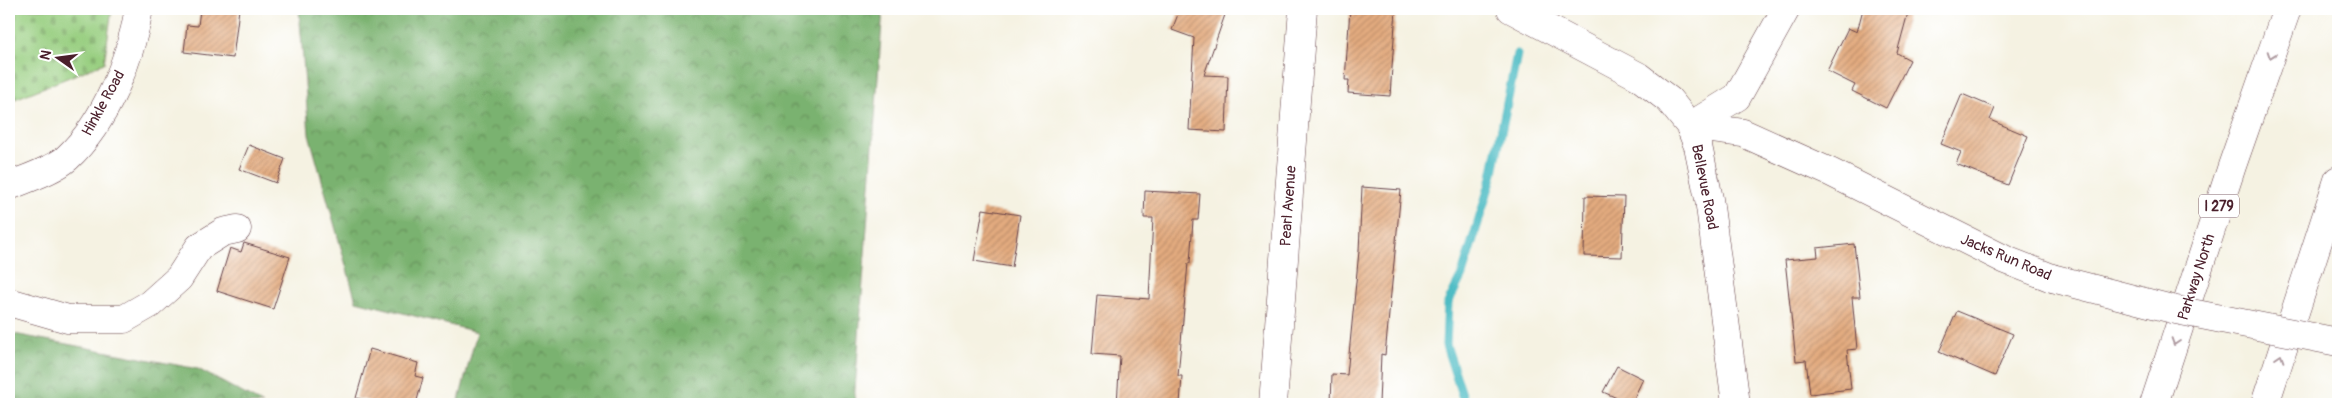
<svg xmlns="http://www.w3.org/2000/svg" width="2347" height="413" viewBox="0 0 2347 413" font-family="Pangolin,sans-serif">
<style>
.forest{fill:url(#forest-crowns);stroke:#62684d}
.cemetery{fill:url(#cemetery-stones);stroke:#727756}
.lines{fill:none;stroke-linecap:round;stroke-linejoin:round}
.stream{stroke:#4dbcc4;stroke-width:9}
.building{fill:url(#building-hatch)}
.minor-casing{stroke:#643f46;stroke-width:29}
.highway-casing{stroke:#643f46;stroke-width:29}
.minor{stroke:#fff;stroke-width:28}
.highway{stroke:#fff;stroke-width:28}
.minor-bridge-casing{stroke:#643f46;stroke-width:29;stroke-linecap:butt}
.minor-bridge{stroke:#fff;stroke-width:28}
.oneway{stroke:#ae9aa0}
.labels{text-anchor:middle;stroke-width:4;stroke-linejoin:round;paint-order:stroke}
.shield{fill:#fff;stroke:#80626b;stroke-width:1}
.shield-label{font-size:14px;font-weight:bold;fill:#4a1f2b}
.street-label{font-size:15px;fill:#4a1f2b;stroke:#fff}
</style>
<defs>
<pattern id="forest-crowns" width="20" height="18" patternUnits="userSpaceOnUse" patternTransform="scale(1.25)"><rect width="20" height="18" fill="#7ab26f"/><path d="M2 6a3 3 0 1 1 6 0M12 15a3 3 0 1 1 6 0" fill="none" stroke="#66905b"/></pattern>
<pattern id="cemetery-stones" width="16" height="16" patternUnits="userSpaceOnUse" patternTransform="scale(1.25)"><rect width="16" height="16" fill="#99cf81"/><path d="M2 7V4a2 2 0 0 1 4 0v3zM10 15v-3a2 2 0 0 1 4 0v3z" fill="#85b170"/></pattern>
<pattern id="building-hatch" width="6" height="6" patternUnits="userSpaceOnUse" patternTransform="scale(1.25)"><rect width="6" height="6" fill="#e3ab7f"/><path d="M-1 1l2-2M0 6l6-6M5 7l2-2" fill="none" stroke="#ba8b68"/></pattern>
</defs>
<rect width="100%" height="100%" fill="#fff"/>
<filter id="ink" filterUnits="userSpaceOnUse"><feTurbulence type="fractalNoise" baseFrequency=".02" numOctaves="2"/><feDisplacementMap in="SourceGraphic" scale="10" xChannelSelector="R" yChannelSelector="G"/><feConvolveMatrix kernelMatrix="1 2 1 2 8 2 1 2 1" color-interpolation-filters="sRGB"/></filter>
<filter id="wash" filterUnits="userSpaceOnUse"><feTurbulence type="fractalNoise" baseFrequency=".0096" numOctaves="4" result="noise"/><feDisplacementMap in="SourceGraphic" scale="20" xChannelSelector="R" yChannelSelector="G"/><feGaussianBlur stdDeviation="1.12" result="paint"/><feColorMatrix in="noise" values="0 0 0 0 0 0 0 0 0 0 0 0 0 0 0 0 0 1.4 0 .05"/><feComposite in="paint" operator="in"/></filter>
<g filter="url(#wash)">
<rect width="100%" height="100%" fill="#f5f2e2"/>
<g class="forest">
<path d="M299,9H883L854,404H458L477,332L356,301L309,134Z"/>
<path d="M9,333L198,369L263,404H9Z"/>
</g>
<path class="cemetery" d="M9,9H112L104,63L15,99L9,98Z"/>
<g class="lines">
<path class="stream" d="M1465,404L1446,345L1448,303L1462,275L1492,177L1517,54"/>
</g>
<g id="blocks">
<g class="building">
<path d="M200,9H239L233,58L184,52L187,25L198,26Z"/>
<path d="M1180,9H1227L1204,75L1228,76L1226,132L1189,130L1194,38L1172,30Z"/>
<path d="M1350,9H1396L1390,96L1348,93L1349,80H1345Z"/>
<path d="M1863,9H1909L1897,53L1910,60L1886,108L1852,91L1855,85L1827,71L1848,28L1857,32Z"/>
<path d="M1962,94L1995,108L1990,120L2028,136L2008,185L1956,164L1961,152L1941,144Z"/>
<path d="M249,145L285,159L276,183L239,169Z"/>
<path d="M1362,187L1401,190L1385,355L1381,354L1379,404H1331L1332,374L1347,375L1359,251Z"/>
<path d="M1145,191L1200,194L1198,220H1193L1190,263H1188L1178,376H1182L1180,404H1117L1120,356L1092,354L1097,295L1149,299L1153,218H1144Z"/>
<path d="M1585,196L1624,197L1622,257L1584,256Z"/>
<path d="M983,209L1020,215L1012,267L974,261Z"/>
<path d="M244,243L290,257L273,309L217,291L230,248L241,252Z"/>
<path d="M1854,244L1860,297H1852L1857,349L1847,350L1851,389L1810,394L1806,360L1796,361L1785,260L1818,257L1817,248Z"/>
<path d="M1957,311L2013,334L1995,376L1939,352Z"/>
<path d="M370,349L418,363L415,376L423,378L416,404H380L356,398Z"/>
<path d="M1617,366L1643,379L1631,404L1603,392Z"/>
</g>
</g>
</g>
<g filter="url(#ink)">
<use href="#blocks" fill-opacity="0" stroke="#643f46" stroke-width="1"/>
<g class="lines">
<defs>
<g id="minor">
<path d="M1511,9L1638,76L1669,100L1690,126L1698,146L1709,199L1736,404"/>
<path d="M1690,126L1743,133L1830,172L2006,260L2052,278"/>
<path d="M1690,126L1737,97L1786,9"/>
<path d="M9,186C25,179 54,170 67,158C106,122 130,60 139,9"/>
<path d="M9,302L68,319H124L150,304L179,278L199,247L223,232L237,229"/>
<path d="M1273,404L1303,9"/>
</g>
<g id="highway">
<path d="M2154,404L2232,166L2287,9"/>
<path d="M2265,404L2338,180"/>
</g>
</defs>
<use href="#minor" class="minor-casing"/>
<use href="#highway" class="highway-casing"/>
<use href="#minor" class="minor"/>
<use href="#highway" class="highway"/>
<defs>
<path id="minor-bridge" d="M2052,278L2176,310L2338,342"/>
</defs>
<use href="#minor-bridge" class="minor-bridge-casing"/>
<use href="#minor-bridge" class="minor-bridge"/>
</g>
<defs><path id="oneway-chevron" d="M-2-3.5L2.5 0L-2 3.5" fill="none" stroke-width="1.6" stroke-linecap="round" stroke-linejoin="round" transform="scale(1.25)"/></defs>
<g class="oneway">
<use href="#oneway-chevron" transform="translate(2271 55) rotate(109)"/>
<use href="#oneway-chevron" transform="translate(2175 342) rotate(108)"/>
<use href="#oneway-chevron" transform="translate(2280 358) rotate(-72)"/>
</g>
</g>
<g class="labels">
<rect class="shield" x="2199" y="194.5" width="40" height="23" rx="4"/>
<g class="shield-label">
<text x="2219" y="211">I 279</text>
</g>
<g class="street-label">
<text transform="translate(103 103) rotate(-61)" y="5">Hinkle Road</text>
<text transform="translate(1705 187) rotate(79)" y="5">Bellevue Road</text>
<text transform="translate(1288 206) rotate(-86)" y="5">Pearl Avenue</text>
<text transform="translate(2006 257) rotate(23)" y="5">Jacks Run Road</text>
<text transform="translate(2196 277) rotate(-72)" y="5">Parkway North</text>
</g>
</g>
<rect width="2347" height="413" fill="none" stroke="#fff" stroke-width="30"/>
<g transform="translate(58 58) rotate(284)" stroke="#ffffff" stroke-width="4" paint-order="stroke">
<path d="M0-4L9 19L0 12L-9 19Z" fill="#4a1f2b"/>
<text y="-8" font-size="14" font-weight="bold" text-anchor="middle" fill="#4a1f2b">N</text>
</g>
</svg>
